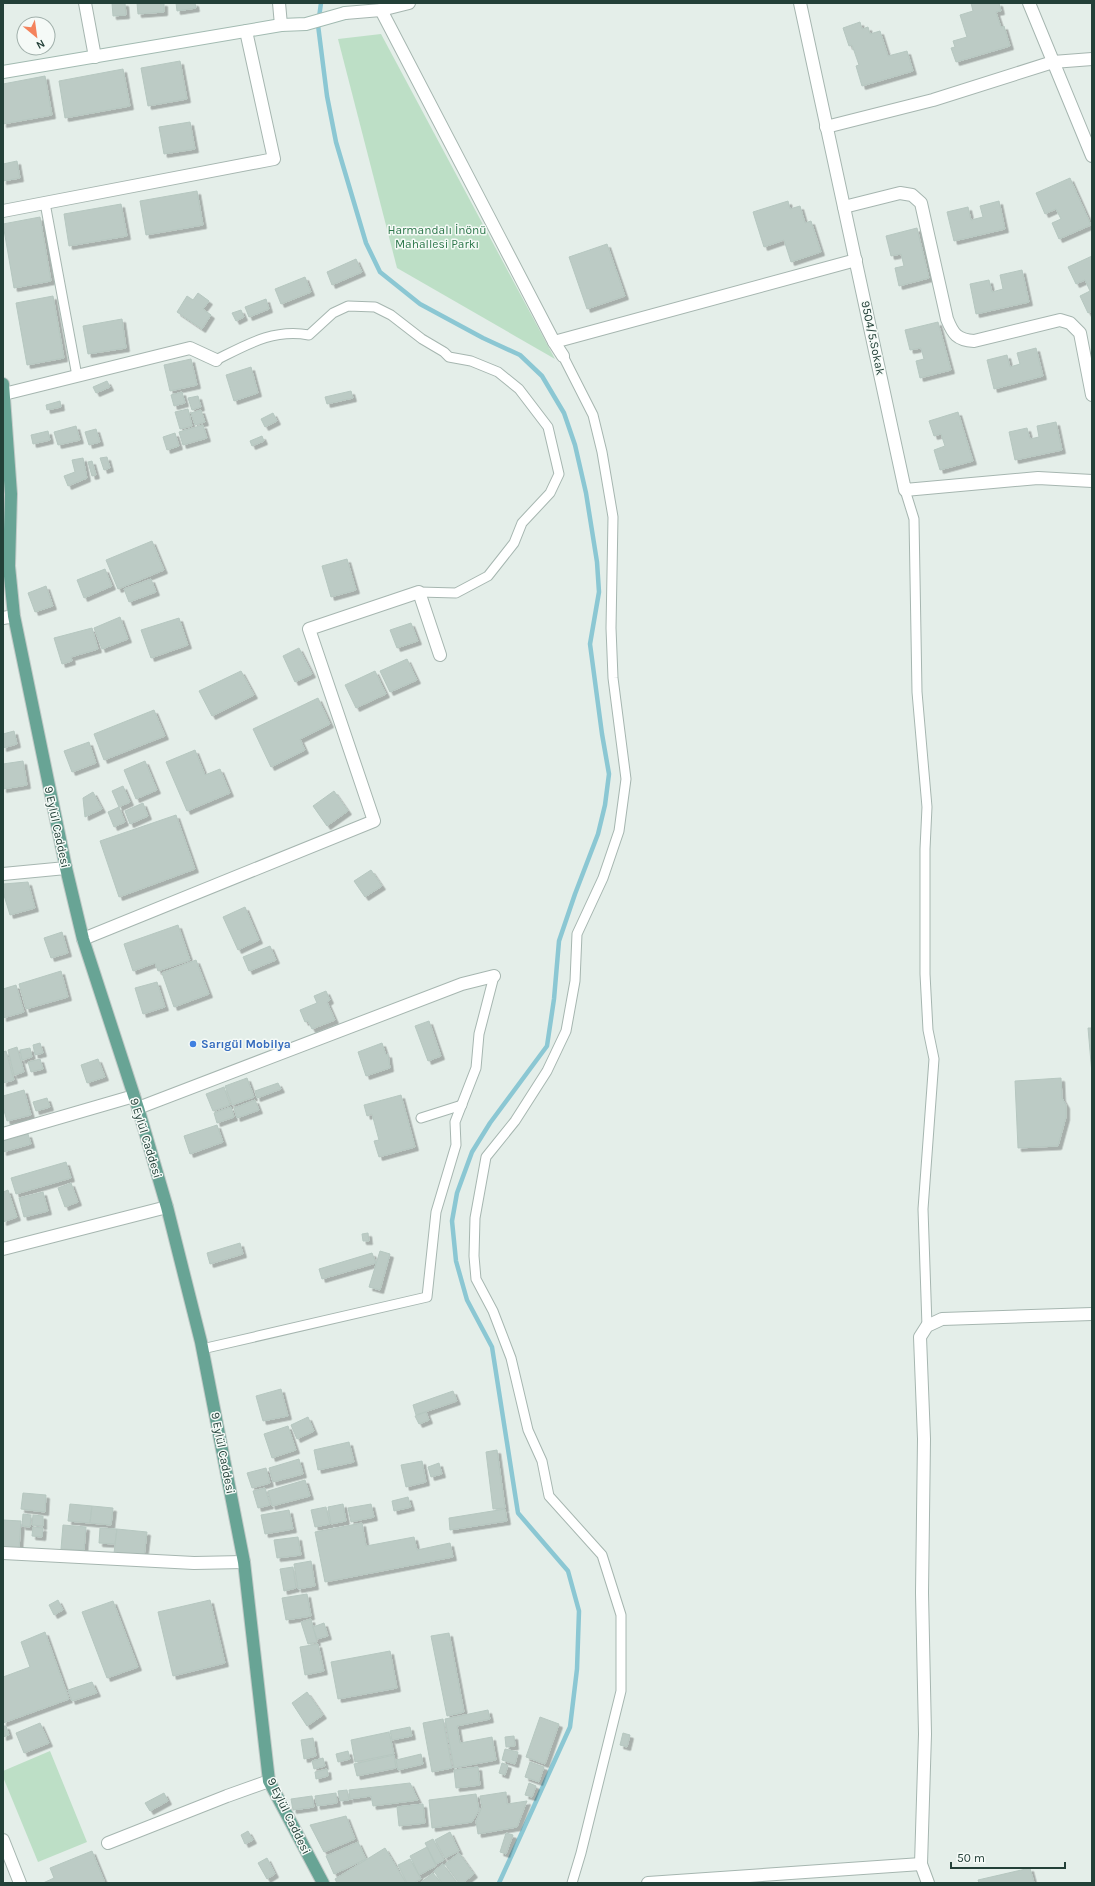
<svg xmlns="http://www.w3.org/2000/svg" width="1095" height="1886" viewBox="0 0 1095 1886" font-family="Karla,sans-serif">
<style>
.green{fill:#bddfc6}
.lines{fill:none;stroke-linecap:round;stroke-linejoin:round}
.stream{stroke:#8bc7d3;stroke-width:4.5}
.building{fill:#bccbc5;stroke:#b6c7c0;filter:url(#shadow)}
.lane-casing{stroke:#a6b6b0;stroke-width:11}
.street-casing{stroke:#a6b6b0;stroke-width:14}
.secondary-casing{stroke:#a2bab1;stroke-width:14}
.primary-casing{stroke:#c1cac7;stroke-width:14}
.lane{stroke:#fff;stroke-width:9}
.street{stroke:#fff;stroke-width:12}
.secondary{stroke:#fff;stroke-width:12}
.primary{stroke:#68a495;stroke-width:12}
.shop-dot{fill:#3f7fe0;stroke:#f5faf7;stroke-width:1.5}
.labels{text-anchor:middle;stroke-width:3;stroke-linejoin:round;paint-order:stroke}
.park-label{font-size:12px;fill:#2c774a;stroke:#f5faf7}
.street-label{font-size:12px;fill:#234038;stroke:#f5faf7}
.shop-label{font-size:12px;font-weight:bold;fill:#366cbe;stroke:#f5faf7;text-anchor:start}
</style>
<defs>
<filter id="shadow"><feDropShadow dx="3.5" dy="3.5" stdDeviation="0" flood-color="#0004"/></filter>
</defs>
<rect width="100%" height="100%" fill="#e4eee9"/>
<g class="green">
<path d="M381,34L555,359L397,268L338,39Z"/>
<path d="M50,1751L87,1842L38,1862L3,1777V1771Z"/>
</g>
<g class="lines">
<path class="stream" d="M321,3L318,25L327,96L336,142L366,243L380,272L420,304L483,338L520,355L542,376L564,413L575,445L586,493L597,562L599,592L590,644L602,734L609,774L605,805L598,834L575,894L559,941L554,999L547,1046L490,1123L472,1152L457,1193L452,1221L456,1261L467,1300L492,1347L518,1513L568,1571L579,1611L577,1669L570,1727L499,1883"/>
</g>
<g class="building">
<path d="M112,3H125L126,15L113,16Z"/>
<path d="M137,3H164V12L138,14Z"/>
<path d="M176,3H195L196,8L177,11Z"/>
<path d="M971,3H999L1001,11L996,12L1001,27L1004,26L1010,46L956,62L951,48L955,47L953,41L967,37L960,15L973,11Z"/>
<path d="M860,22L862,29L868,27L870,34L880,31L888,56L907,51L913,71L862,86L856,66L859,65L852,45L849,46L843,28Z"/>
<path d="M180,61L187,99L148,106L141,68Z"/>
<path d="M123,69L130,106L65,118L59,81Z"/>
<path d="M45,76L52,115L3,124V84Z"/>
<path d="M190,122L195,149L164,154L159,127Z"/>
<path d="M17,161L20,178L3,181V164Z"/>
<path d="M1070,178L1091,225L1059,239L1052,223L1061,219L1056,209L1045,214L1036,193Z"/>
<path d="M197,191L203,225L146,235L140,201Z"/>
<path d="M788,201L790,209L800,206L805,223L811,221L821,252L791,262L784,240L764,247L753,212Z"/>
<path d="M999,201L1005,229L954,241L947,212L968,207L971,220L983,217L980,206Z"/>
<path d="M121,204L127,236L69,246L64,214Z"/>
<path d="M40,217L51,281L14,288L3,224Z"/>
<path d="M917,228L929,278L899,286L895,268L904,266L901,254L891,256L886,236Z"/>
<path d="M607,244L625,296L587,309L569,257Z"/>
<path d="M1092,256V311L1088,313L1080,296L1090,291L1085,280L1076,284L1068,267Z"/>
<path d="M356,259L362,272L332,285L327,272Z"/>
<path d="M1022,270L1029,302L976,314L970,284L989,280L992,292L1003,289L1000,275Z"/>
<path d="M305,277L311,292L281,304L275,289Z"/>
<path d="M198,293L209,301L203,309L211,315L202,329L177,312L187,296L193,300Z"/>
<path d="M53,296L64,358L27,365L16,303Z"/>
<path d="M266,299L269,309L249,317L245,307Z"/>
<path d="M241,310L244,317L236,321L232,313Z"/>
<path d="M122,319L126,348L88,354L83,326Z"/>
<path d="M938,322L951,370L920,378L916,361L924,359L921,348L910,350L905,330Z"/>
<path d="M1036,348L1043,376L994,389L987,360L1007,355L1010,367L1020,364L1017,353Z"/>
<path d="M191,359L197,385L170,391L164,365Z"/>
<path d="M251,367L258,393L234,401L226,375Z"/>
<path d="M107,381L110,387L96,393L93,387Z"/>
<path d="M351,391L353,398L327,404L325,397Z"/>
<path d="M182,392L185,403L174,406L171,395Z"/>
<path d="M198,396L201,407L192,410L188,398Z"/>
<path d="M60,401L61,407L47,410L46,405Z"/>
<path d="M188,409L192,426L180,429L175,412Z"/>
<path d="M201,410L205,422L195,425L191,413Z"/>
<path d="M958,412L973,461L940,470L934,450L945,446L941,434L934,436L929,421Z"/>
<path d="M273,413L277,421L265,427L261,419Z"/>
<path d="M1056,422L1062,450L1015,460L1009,432L1027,428L1030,439L1039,437L1037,426Z"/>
<path d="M203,425L207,438L183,445L179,432Z"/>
<path d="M76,426L80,440L58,445L54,432Z"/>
<path d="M96,429L100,442L89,445L85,432Z"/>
<path d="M48,431L50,440L33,444L31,435Z"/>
<path d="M175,433L179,446L167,450L163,437Z"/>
<path d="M262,436L264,441L252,446L250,441Z"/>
<path d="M107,457L110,468L104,470L100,458Z"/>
<path d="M83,458L87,478L68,486L64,476L75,472L72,460Z"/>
<path d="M92,461L96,475L92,476L88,462Z"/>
<path d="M152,541L164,570L118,589L106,560Z"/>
<path d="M347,559L356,590L331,597L322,566Z"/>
<path d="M105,569L112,586L84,598L77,580Z"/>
<path d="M151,579L156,592L129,602L124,589Z"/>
<path d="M46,586L53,606L35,612L28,593Z"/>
<path d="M120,617L128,639L102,649L94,628Z"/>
<path d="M179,618L188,645L151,658L141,630Z"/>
<path d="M411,623L418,641L397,648L390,630Z"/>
<path d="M92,628L98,649L71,657L72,661L62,664L54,638Z"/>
<path d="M299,648L312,674L295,682L283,656Z"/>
<path d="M407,659L417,680L390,692L380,671Z"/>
<path d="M241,671L254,695L212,716L199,691Z"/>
<path d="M375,671L386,694L356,708L345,685Z"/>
<path d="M318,698L330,724L300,739L305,750L271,767L253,729Z"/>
<path d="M154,710L165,736L104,760L94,734Z"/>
<path d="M14,731L17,744L3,748V734Z"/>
<path d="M89,742L96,763L72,772L64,751Z"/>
<path d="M195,750L205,775L220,769L230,793L187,811L166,762Z"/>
<path d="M23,761L27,785L3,789V764Z"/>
<path d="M145,761L157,790L136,799L124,770Z"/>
<path d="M123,786L130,802L119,807L112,791Z"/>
<path d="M334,791L348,811L327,826L313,806Z"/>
<path d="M93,792L102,809L85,817L83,798Z"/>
<path d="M143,803L148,816L130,824L125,811Z"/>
<path d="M119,807L125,822L114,827L108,812Z"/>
<path d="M176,815L195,869L119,897L100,841Z"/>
<path d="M371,870L382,886L365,897L354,881Z"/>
<path d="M28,882L35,908L10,915L3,892V884Z"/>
<path d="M245,907L259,940L238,950L223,917Z"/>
<path d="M178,925L190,960L158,971L155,963L133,971L124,944Z"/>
<path d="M62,932L68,953L51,958L44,938Z"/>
<path d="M270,946L276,960L249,971L243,957Z"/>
<path d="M196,960L209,994L174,1007L162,973Z"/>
<path d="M61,971L68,997L26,1009L19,984Z"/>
<path d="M157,982L165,1007L143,1014L135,988Z"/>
<path d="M16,985L24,1012L3,1018V989Z"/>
<path d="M326,991L330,1000L327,1002L335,1020L312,1029L308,1021L305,1022L300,1010L317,1003L314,996Z"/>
<path d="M429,1021L441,1056L428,1061L415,1026Z"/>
<path d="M1088,1028H1092V1074Z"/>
<path d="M40,1043L43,1053L35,1055L33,1045Z"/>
<path d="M382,1043L386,1055L388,1054L390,1068L366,1076L358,1052Z"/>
<path d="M17,1047L24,1072L14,1075L8,1050Z"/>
<path d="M30,1048L32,1057L22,1060L20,1050Z"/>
<path d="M6,1051L14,1080L3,1083V1052Z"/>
<path d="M40,1059L43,1069L31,1072L28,1062Z"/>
<path d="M98,1059L105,1077L87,1083L81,1065Z"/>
<path d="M247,1078L254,1097L232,1105L225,1086Z"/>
<path d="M1061,1078L1062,1098L1066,1105V1117L1058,1146L1018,1148L1015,1081Z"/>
<path d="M278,1083L281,1089L257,1098L255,1091Z"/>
<path d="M224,1087L230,1105L213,1111L206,1094Z"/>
<path d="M24,1090L31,1115L7,1121L3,1107V1096Z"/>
<path d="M401,1095L415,1147L379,1157L374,1141L379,1140L372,1114L367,1116L364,1105Z"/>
<path d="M47,1098L50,1107L36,1111L33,1102Z"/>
<path d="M255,1100L259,1110L237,1118L234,1108Z"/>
<path d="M231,1107L234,1117L217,1123L214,1113Z"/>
<path d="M217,1125L223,1142L190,1154L184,1136Z"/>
<path d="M28,1134L31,1144L3,1152V1141Z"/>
<path d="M66,1162L71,1178L16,1194L11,1178Z"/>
<path d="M71,1183L78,1202L65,1207L58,1188Z"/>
<path d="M8,1190L17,1217L3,1222V1192Z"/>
<path d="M43,1192L48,1211L24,1217L19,1198Z"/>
<path d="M368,1233L369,1241H363L362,1234Z"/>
<path d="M240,1243L243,1254L210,1264L207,1253Z"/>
<path d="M380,1251L390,1254L380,1290L369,1287Z"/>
<path d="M372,1253L376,1263L322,1279L319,1269Z"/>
<path d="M281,1389L288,1416L263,1421L256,1396Z"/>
<path d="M453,1391L457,1401L416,1415L413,1405Z"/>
<path d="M426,1412L429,1420L419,1424L415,1416Z"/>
<path d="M308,1417L314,1431L297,1439L291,1425Z"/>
<path d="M288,1426L296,1450L272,1458L264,1434Z"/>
<path d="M349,1442L354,1462L318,1470L314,1450Z"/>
<path d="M497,1450L505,1508L493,1509L486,1452Z"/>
<path d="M299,1459L303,1474L273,1482L269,1468Z"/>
<path d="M422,1461L426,1482L406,1487L401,1465Z"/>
<path d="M439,1463L442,1474L431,1477L428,1467Z"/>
<path d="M266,1468L270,1483L252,1488L247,1473Z"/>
<path d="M305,1480L310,1496L272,1506L268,1491Z"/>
<path d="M265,1488L270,1505L258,1508L253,1491Z"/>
<path d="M23,1493L46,1495L45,1512L21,1509Z"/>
<path d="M408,1497L411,1507L394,1511L392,1501Z"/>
<path d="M70,1504L92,1506L90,1523L68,1521Z"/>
<path d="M343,1504L346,1521L331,1524L328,1507Z"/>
<path d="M371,1504L374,1517L351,1522L348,1508Z"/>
<path d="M92,1506L113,1508L111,1525L90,1523Z"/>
<path d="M326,1507L330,1524L315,1527L311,1510Z"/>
<path d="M505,1509L507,1521L450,1530L449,1518Z"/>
<path d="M289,1510L293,1529L265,1534L261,1515Z"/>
<path d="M23,1514L31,1515L30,1527L22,1526Z"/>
<path d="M33,1515L43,1516V1526L32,1525Z"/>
<path d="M3,1520L21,1521L19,1549L3,1548Z"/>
<path d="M362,1523L366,1546L414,1537L417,1550L450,1543L453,1557L325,1582L315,1532Z"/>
<path d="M63,1525L86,1527L84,1550L61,1549Z"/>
<path d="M33,1527L43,1528L42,1537L32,1536Z"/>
<path d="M100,1528L117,1529L115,1544L99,1543Z"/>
<path d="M117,1529L147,1532L144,1557L114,1553Z"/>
<path d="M298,1537L301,1555L277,1558L274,1540Z"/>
<path d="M311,1561L315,1586L298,1589L294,1564Z"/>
<path d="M293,1567L296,1588L284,1591L280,1569Z"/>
<path d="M307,1594L311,1616L286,1620L282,1598Z"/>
<path d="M58,1600L63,1610L54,1615L49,1605Z"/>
<path d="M210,1600L225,1663L173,1676L158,1612Z"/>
<path d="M113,1601L138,1667L107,1678L82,1612Z"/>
<path d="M311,1619L317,1642L308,1644L301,1622Z"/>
<path d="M324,1623L328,1636L317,1639L313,1627Z"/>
<path d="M45,1632L69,1699L3,1723V1677L30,1667L21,1642Z"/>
<path d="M449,1633L464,1712L447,1716L431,1636Z"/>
<path d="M318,1644L324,1671L305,1675L300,1647Z"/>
<path d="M390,1651L397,1688L338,1699L331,1662Z"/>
<path d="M92,1682L97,1693L72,1701L68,1690Z"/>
<path d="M307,1692L323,1715L307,1726L292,1703Z"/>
<path d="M488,1710L490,1719L457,1726L460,1743L492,1737L496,1760L454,1768L445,1719Z"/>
<path d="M540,1717L559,1724L545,1764L526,1757Z"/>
<path d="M443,1719L452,1768L432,1772L423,1723Z"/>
<path d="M40,1723L49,1743L24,1753L16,1733Z"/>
<path d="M3,1726H6L9,1735L3,1737Z"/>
<path d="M410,1727L412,1736L392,1740L390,1731Z"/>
<path d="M389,1732L394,1754L355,1762L351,1740Z"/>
<path d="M623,1733L630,1735L627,1747L620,1745Z"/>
<path d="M514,1736L515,1746L506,1747L505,1737Z"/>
<path d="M313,1738L316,1756L304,1759L301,1740Z"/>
<path d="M505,1749L518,1752L515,1764L502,1760Z"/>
<path d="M348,1751L350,1759L338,1762L336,1754Z"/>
<path d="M421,1754L423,1764L398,1770L396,1760Z"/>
<path d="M394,1755L396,1768L357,1776L354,1764Z"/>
<path d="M323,1758L325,1766L314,1769L312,1761Z"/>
<path d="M530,1762L544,1767L539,1782L525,1777Z"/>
<path d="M502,1763L508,1765L505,1775L499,1773Z"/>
<path d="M478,1767L480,1785L456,1788L454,1770Z"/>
<path d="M327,1769L328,1776L316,1779L315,1772Z"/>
<path d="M410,1783L418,1800L373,1806L371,1796L350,1799L349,1790Z"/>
<path d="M529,1783L536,1786L532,1797L525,1795Z"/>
<path d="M347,1790L349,1800L340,1801L338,1791Z"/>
<path d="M506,1792L507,1804L527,1801L517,1827L478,1834L476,1821L482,1807L480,1796Z"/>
<path d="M164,1793L168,1801L150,1811L145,1803Z"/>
<path d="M336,1793L337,1803L317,1806L315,1796Z"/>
<path d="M476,1794L479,1810L472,1822L432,1828L429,1800Z"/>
<path d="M312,1796L314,1807L293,1810L291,1799Z"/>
<path d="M423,1804L425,1823L399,1826L397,1807Z"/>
<path d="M346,1816L355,1839L324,1852L310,1825Z"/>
<path d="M248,1831L253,1840L245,1844L241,1835Z"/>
<path d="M450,1832L459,1851L445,1858L435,1840Z"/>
<path d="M506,1833L513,1835L506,1854L500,1852Z"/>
<path d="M433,1839L444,1860L436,1864L425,1843Z"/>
<path d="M358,1842L366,1859L334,1874L326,1856Z"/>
<path d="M427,1847L436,1866L419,1875L410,1856Z"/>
<path d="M385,1848L406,1883H337L335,1879Z"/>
<path d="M92,1851L105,1883H43L54,1878L50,1868Z"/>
<path d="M459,1853L474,1874L463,1883H459L445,1864Z"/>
<path d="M267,1858L275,1874L267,1879L258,1863Z"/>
<path d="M410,1859L421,1879L413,1883H407L398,1865Z"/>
<path d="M443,1864L457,1883H442L434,1871Z"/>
<path d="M1030,1868L1034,1883H979L978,1880Z"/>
<path d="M433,1873L441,1883H420Z"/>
</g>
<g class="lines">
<defs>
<g id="lane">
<path d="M45,203L77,376"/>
<path d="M563,356L593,415L602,452L613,517L611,628L613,678L626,779L619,831L603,878L577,934L575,981L566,1031L547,1071L515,1121L486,1157L475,1218L474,1256L476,1279L493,1311L511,1358L528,1430L542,1461L549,1496L602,1555L621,1615V1691L581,1853L572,1883"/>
<path d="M216,360C246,345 274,328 309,335L333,313L348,306L375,307L391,315L422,339L444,352L449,357L471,361L498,372L519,389L548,427L559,474L550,493L522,523L514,543L503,557L488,576L456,593L419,592"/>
<path d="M905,490L914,519L917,692L927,807L925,849V974L928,1030L934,1059L923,1209L927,1326"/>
<path d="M421,1118L462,1105"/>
<path d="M202,1349L427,1297L436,1212L456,1145L455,1122L476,1068L479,1034L494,976"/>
</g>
<g id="street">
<path d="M85,3L95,57"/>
<path d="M279,3L281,25"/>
<path d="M800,3L905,490L1038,478L1092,481"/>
<path d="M1029,3L1092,156"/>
<path d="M381,10L554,342L563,356"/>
<path d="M345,13L381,10L409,3"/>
<path d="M826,127L933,100L1053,62L1092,59"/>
<path d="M844,207L900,193L912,195L921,203L947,319C953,334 957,340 974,341L1060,320L1070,323L1080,333L1092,395"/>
<path d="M3,211L274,159L246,31"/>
<path d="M554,342L856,260"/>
<path d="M4,394L190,348L216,360"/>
<path d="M3,618L14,616"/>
<path d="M3,874L66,868"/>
<path d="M83,939L374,821L309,629L419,592L440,655"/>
<path d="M138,1108L462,984L494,976"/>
<path d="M3,1134L134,1096"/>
<path d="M3,1249L167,1207"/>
<path d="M3,1553L194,1563L244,1562"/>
<path d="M3,1840L20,1883"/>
<path d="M108,1843L227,1796L269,1781"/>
<path d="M648,1883L921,1864"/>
<path d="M928,1883L921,1864L925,1734L922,1593L924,1439L920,1337L927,1326L942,1319L1092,1314"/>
</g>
<path id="secondary" d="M3,72L281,25L306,24L345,13"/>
<path id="primary" d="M3,384L11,494L9,566L14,616L66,868L83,939L138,1108L167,1207L201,1342L244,1562L269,1781L323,1883"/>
</defs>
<use href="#lane" class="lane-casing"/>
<use href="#street" class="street-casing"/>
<use href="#secondary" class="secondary-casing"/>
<use href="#primary" class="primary-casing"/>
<use href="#lane" class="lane"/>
<use href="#street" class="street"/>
<use href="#secondary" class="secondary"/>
<use href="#primary" class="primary"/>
</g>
<circle class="shop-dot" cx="193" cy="1044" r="4"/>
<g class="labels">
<g class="park-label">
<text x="437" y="234">Harmandalı İnönü<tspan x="437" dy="14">Mahallesi Parkı</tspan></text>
</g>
<g class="street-label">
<text transform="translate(873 338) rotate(78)" y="4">9504/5.Sokak</text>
<text transform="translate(57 827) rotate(78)" y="4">9 Eylül Caddesi</text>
<text transform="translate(146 1138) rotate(73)" y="4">9 Eylül Caddesi</text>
<text transform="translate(223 1453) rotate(79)" y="4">9 Eylül Caddesi</text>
<text transform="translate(289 1816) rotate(64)" y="4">9 Eylül Caddesi</text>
</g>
<g class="shop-label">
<text x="201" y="1048">Sarıgül Mobilya</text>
</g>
</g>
<rect width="1095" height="1886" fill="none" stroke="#234038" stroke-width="8"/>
<g transform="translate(36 36) rotate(151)"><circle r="19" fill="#f5faf7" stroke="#a1b0ab"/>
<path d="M0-3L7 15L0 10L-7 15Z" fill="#f4835c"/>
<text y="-6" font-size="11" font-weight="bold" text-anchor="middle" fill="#234038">N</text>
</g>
<path d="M951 1862v6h114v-6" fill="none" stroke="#234038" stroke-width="2"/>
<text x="957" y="1862" font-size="12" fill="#234038" stroke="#f5faf7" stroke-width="3" paint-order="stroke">50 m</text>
</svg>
